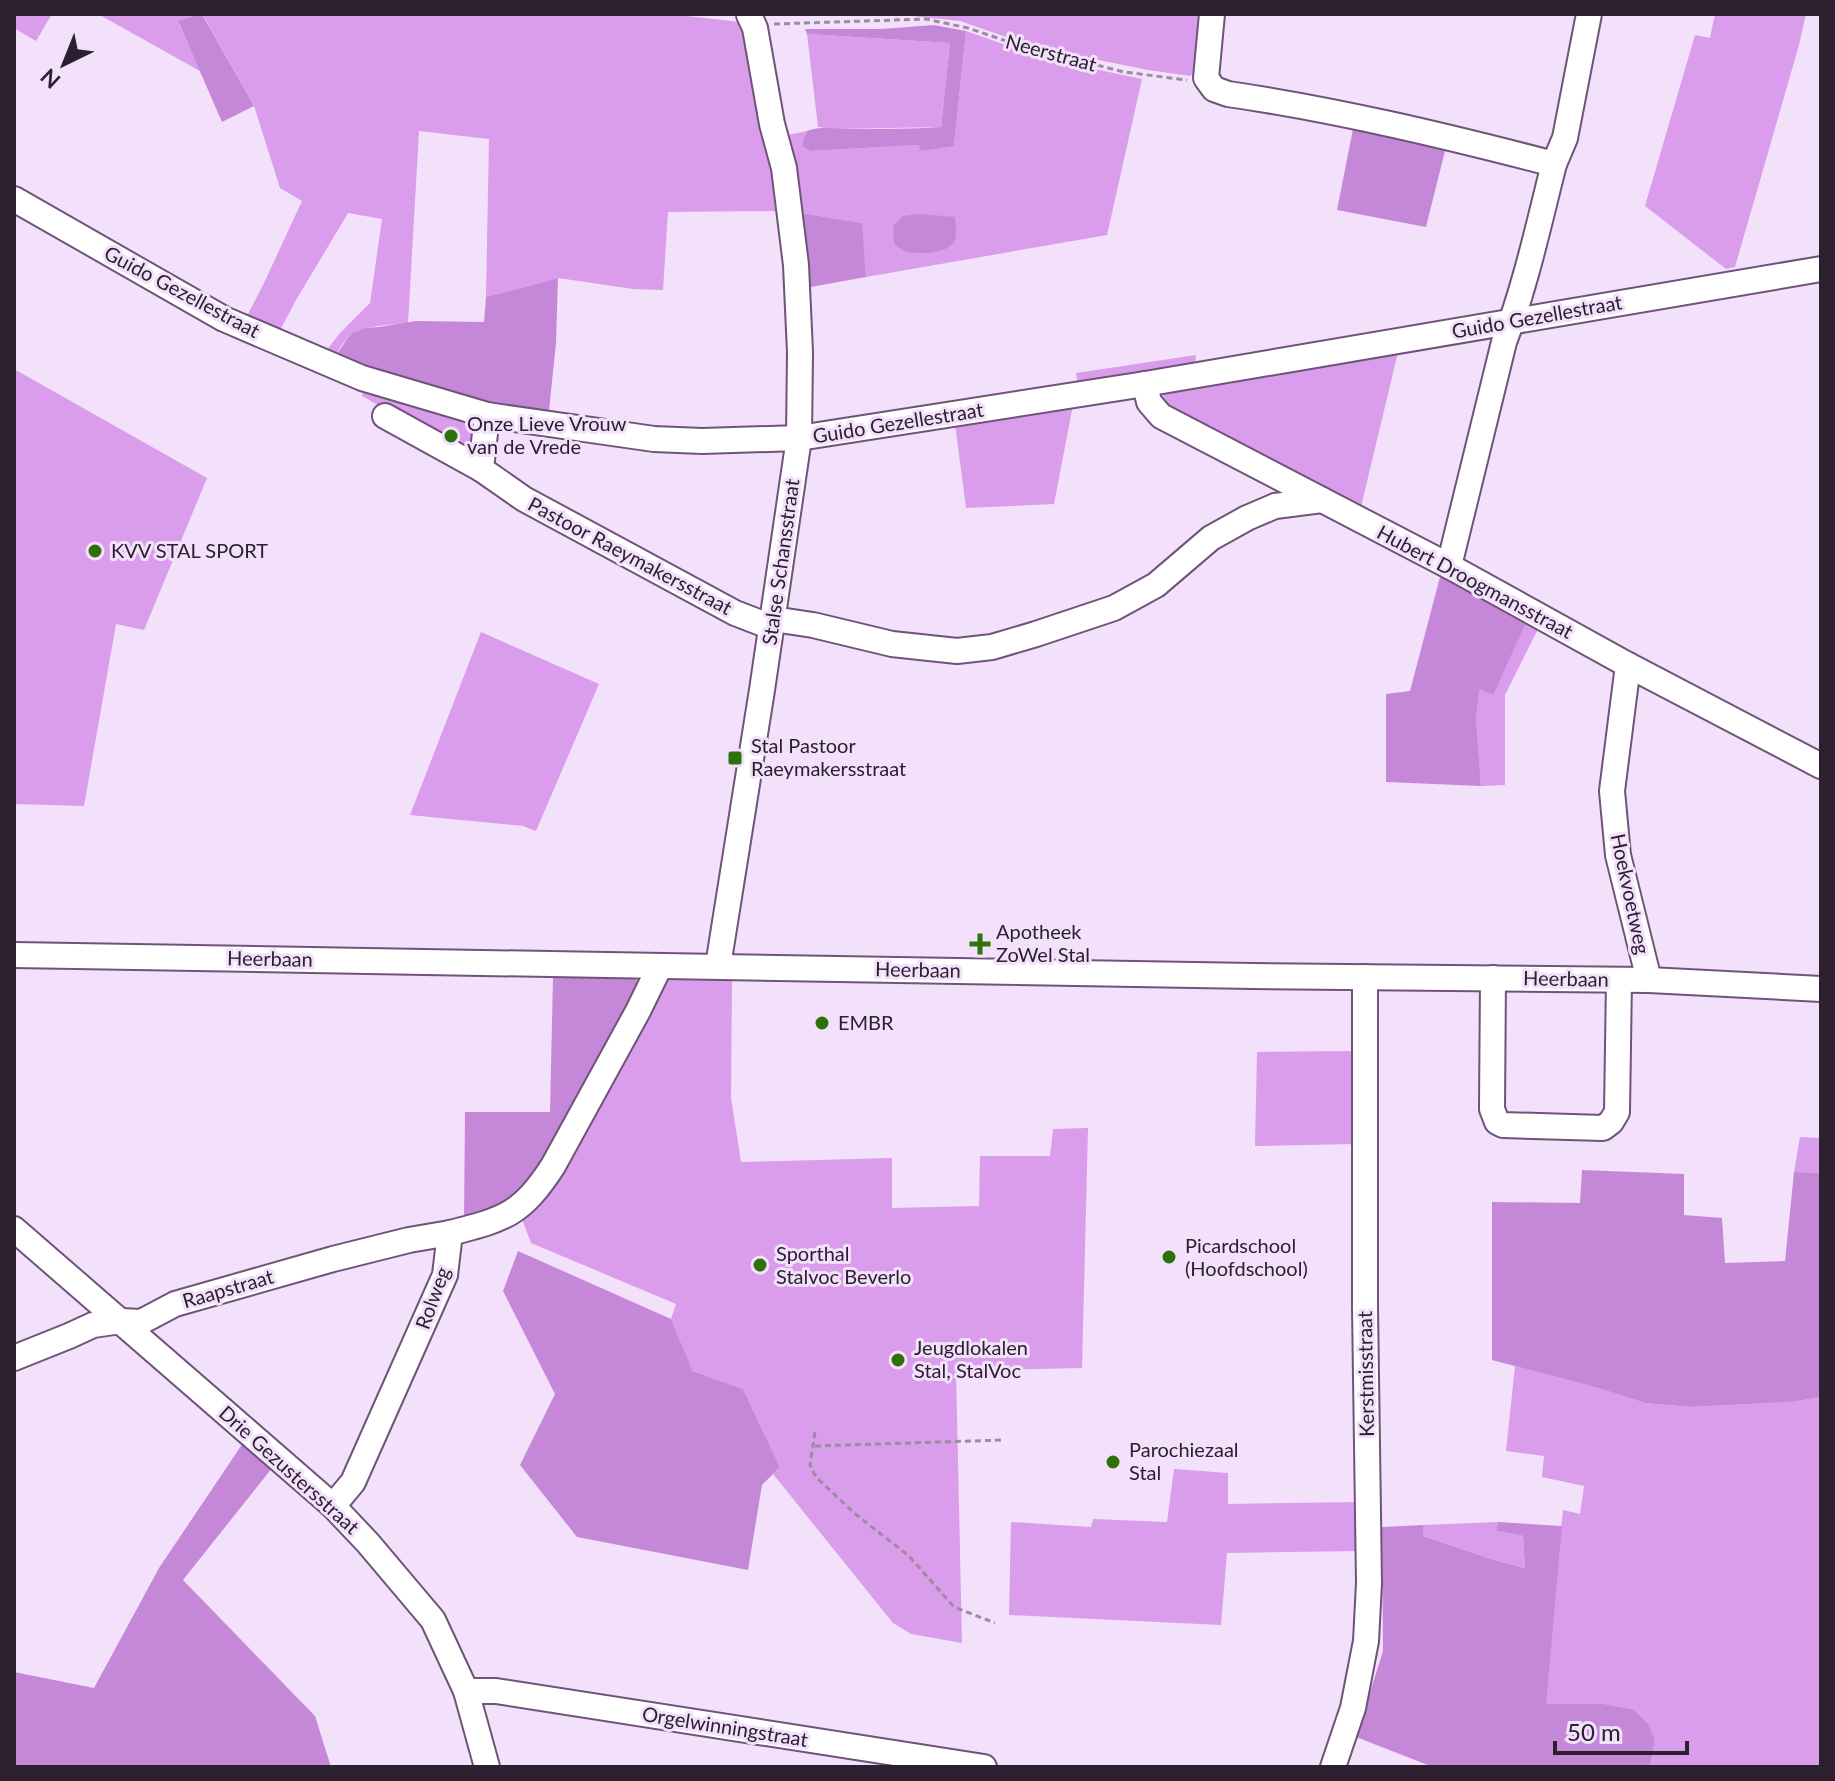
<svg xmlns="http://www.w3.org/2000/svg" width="1835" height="1781" viewBox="0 0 1835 1781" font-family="Lato,sans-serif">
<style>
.green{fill:#d99deb}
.forest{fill:#c588d8}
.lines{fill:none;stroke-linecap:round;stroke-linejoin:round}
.minor-casing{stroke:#705379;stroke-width:28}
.path{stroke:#9c8ca2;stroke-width:3;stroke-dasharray:6 4;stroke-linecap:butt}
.minor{stroke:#fff;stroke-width:24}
.poi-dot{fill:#2e7009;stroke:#f3e0fa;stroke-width:3}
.labels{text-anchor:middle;stroke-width:6;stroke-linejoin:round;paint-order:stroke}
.street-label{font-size:20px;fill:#2c2030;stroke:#f3e0fa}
.poi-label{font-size:20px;fill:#2c2030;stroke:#f3e0fa;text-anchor:start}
</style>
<rect width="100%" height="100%" fill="#f3e0fa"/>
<g class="green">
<path d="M14,14H52L36,41L14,28Z"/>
<path d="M98,14H669L740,22L749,31L771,144L777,211L668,212L663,290L633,289L558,278L486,297L489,139L419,131L408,323C391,325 360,325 349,337C342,343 338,352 333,360L323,355L340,333L370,303L382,219L348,213L296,300L277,336L245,320L264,283L302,201L280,188L254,106L203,15L178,22L200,71Z"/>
<path d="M892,14H1203L1196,68L1194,73L1190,76L1148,70L1074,55L1012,39L960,21Z"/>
<path d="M1715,14H1806L1799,45L1735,267L1726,269L1645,206L1695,35L1710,38Z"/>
<path d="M966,31L1043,58L1142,79L1107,235L866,277L861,223L801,213L783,136L807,131L803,139L811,151L919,145L954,146Z"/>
<path d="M807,34L950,43L941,127L836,129L818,127Z"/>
<path d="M1399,348L1360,511L1165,405L1163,398L1164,392Z"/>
<path d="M1196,355L1195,366L1078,386L1076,373Z"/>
<path d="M14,369L207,478L144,630L116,624L84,806L14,804Z"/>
<path d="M367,389L472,423L475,432L473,443L465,448L449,445L362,396L363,391Z"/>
<path d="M1073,405L1054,504L966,508L955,424Z"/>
<path d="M1528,619L1539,627L1505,695V785L1481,786L1476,716L1480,688L1493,694Z"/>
<path d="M481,632L599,684L536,831L523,826L410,815Z"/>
<path d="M668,979L732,980L731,1098L741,1162L892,1158V1208L979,1206L980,1156H1050L1053,1129L1088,1128L1082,1368L956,1371L962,1643L911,1634L893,1623L773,1474L780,1467L743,1389L693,1371L671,1319L676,1304L531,1243L522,1219L535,1207L661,986Z"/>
<path d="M1354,1051L1355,1144L1255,1146L1257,1052Z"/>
<path d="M1800,1137L1821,1138V1173L1794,1172Z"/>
<path d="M1515,1366L1598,1388L1645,1403L1690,1407L1792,1402L1821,1397V1767H1650L1655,1739L1603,1704H1545L1563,1510L1580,1514L1584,1486L1542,1477L1544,1456L1506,1451Z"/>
<path d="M1174,1469L1228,1473V1504L1360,1502L1361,1551L1227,1553L1221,1625L1009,1615L1011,1522L1091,1527L1093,1519L1167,1522Z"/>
<path d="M1498,1522L1496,1531L1523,1536L1525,1568L1494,1560L1423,1536V1525Z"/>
</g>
<g class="forest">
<path d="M202,14L254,106L222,122L178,21Z"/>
<path d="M934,25L966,31L954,146L921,151L919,145L811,151L803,147V139L807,131C822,125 836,129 851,129C881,129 911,129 941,127L950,43L807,34L805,29H881Z"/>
<path d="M1354,124L1447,143L1426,227L1337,210Z"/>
<path d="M801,213L862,223L866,277L805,288Z"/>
<path d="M919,214L955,217C955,224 958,236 954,242C947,254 917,255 905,251C901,250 898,246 894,244L893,226L903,216Z"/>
<path d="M558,278L556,343L548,420L333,360L347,339L353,333L365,328L379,327L416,321L484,322L486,297Z"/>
<path d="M1440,577L1528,619L1493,695L1480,689L1476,716L1481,786L1386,782V694L1410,691Z"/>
<path d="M553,977L636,978L638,985L557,1142L517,1196L464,1222L465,1112H550Z"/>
<path d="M1582,1170L1684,1174V1215L1722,1218L1725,1263L1785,1261L1794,1172L1821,1173V1397L1792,1402L1690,1407L1645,1403L1598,1388L1492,1360V1202L1580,1203Z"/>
<path d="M518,1251L671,1319L693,1371L743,1389L780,1467L762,1485L748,1570L577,1537L520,1465L555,1394L503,1291Z"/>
<path d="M243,1443L272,1468L183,1580L315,1716L331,1767H14V1672L94,1688L159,1568Z"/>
<path d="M1498,1522L1562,1526L1546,1704H1603L1634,1710L1648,1724L1655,1740L1650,1767H1433L1356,1737L1383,1651L1382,1527L1423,1525V1536L1494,1560L1525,1568L1523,1536L1496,1531Z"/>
</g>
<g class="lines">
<defs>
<g id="minor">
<path d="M1212,14L1206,78L1214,89L1228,94C1338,110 1446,136 1554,164C1539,223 1526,284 1504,342L1449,566"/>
<path d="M1554,164L1565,138L1589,14"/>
<path d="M14,199L224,319L362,378L487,415L654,439L702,441L799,438L1145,384L1821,269"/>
<path d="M1145,384L1149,402L1161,416L1449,566L1628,665L1821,766"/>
<path d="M487,415L481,469L524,499L735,613L761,623L773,619L813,625L892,644L957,651L992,647L1036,634L1114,608L1156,585L1211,538L1247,518L1275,506L1322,500"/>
<path d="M385,416L481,469"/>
<path d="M1628,665L1612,791L1618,855L1649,980"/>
<path d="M14,955L1253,976L1649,980L1821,989"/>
<path d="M718,966L762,690L799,438L800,352L796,265L784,168L772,124L755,28L749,15"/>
<path d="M1493,978L1492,1109L1497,1122L1503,1125L1603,1128L1611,1122L1617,1112L1619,980"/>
<path d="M14,1229L333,1506L368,1543L433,1620L466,1691L487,1767"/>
<path d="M14,1358L69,1336L93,1325L121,1321L141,1322L175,1304L333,1259L409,1240L450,1233"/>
<path d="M333,1506L353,1482L445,1275L450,1233C505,1219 521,1215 553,1166L638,1011L660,966"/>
<path d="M466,1691H496L984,1767"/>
<path d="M1333,1767L1353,1708L1366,1641L1369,1583L1365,1307V977"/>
</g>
</defs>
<use href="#minor" class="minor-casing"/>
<g class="path">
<path d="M774,24L926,19L968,28L1018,45L1124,72L1187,80"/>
<path d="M815,1432L810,1465L816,1477L854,1513L909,1556L954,1607L995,1623"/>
<path d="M815,1446L1003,1440"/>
</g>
<use href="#minor" class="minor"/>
</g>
<g class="poi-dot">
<circle cx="451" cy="436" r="8"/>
<circle cx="95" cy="551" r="8"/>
<rect x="727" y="750" width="16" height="16" rx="4"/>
<path d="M976 932h8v8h8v8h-8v8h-8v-8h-8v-8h8z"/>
<circle cx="822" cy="1023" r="8"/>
<circle cx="1169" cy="1257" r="8"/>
<circle cx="760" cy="1265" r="8"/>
<circle cx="898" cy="1360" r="8"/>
<circle cx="1113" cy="1462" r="8"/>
</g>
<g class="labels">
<g class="street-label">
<text transform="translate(1051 53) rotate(15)" y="7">Neerstraat</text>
<text transform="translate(182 292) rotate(28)" y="7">Guido Gezellestraat</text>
<text transform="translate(1537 317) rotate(-10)" y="7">Guido Gezellestraat</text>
<text transform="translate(898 423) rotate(-9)" y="7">Guido Gezellestraat</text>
<text transform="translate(630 556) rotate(28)" y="7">Pastoor Raeymakersstraat</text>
<text transform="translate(781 562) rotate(-82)" y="7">Stalse Schansstraat</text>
<text transform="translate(1475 582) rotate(28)" y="7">Hubert Droogmansstraat</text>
<text transform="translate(1630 894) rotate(78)" y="7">Hoekvoetweg</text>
<text transform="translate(270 959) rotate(1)" y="7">Heerbaan</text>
<text transform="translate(918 970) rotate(1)" y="7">Heerbaan</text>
<text transform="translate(1566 979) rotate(1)" y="7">Heerbaan</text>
<text transform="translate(228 1289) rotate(-16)" y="7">Raapstraat</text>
<text transform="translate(433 1298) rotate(-70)" y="7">Rolweg</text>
<text transform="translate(1366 1374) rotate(-91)" y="7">Kerstmisstraat</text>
<text transform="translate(289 1470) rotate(42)" y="7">Drie Gezustersstraat</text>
<text transform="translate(725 1727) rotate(9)" y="7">Orgelwinningstraat</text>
</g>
<g class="poi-label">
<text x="467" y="431">Onze Lieve Vrouw<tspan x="467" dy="23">van de Vrede</tspan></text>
<text x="111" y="558">KVV STAL SPORT</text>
<text x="751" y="753">Stal Pastoor<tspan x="751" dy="23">Raeymakersstraat</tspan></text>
<text x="996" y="939">Apotheek<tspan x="996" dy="23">ZoWel Stal</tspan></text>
<text x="838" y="1030">EMBR</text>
<text x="1185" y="1253">Picardschool<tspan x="1185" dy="23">(Hoofdschool)</tspan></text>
<text x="776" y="1261">Sporthal<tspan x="776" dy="23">Stalvoc Beverlo</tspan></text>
<text x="914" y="1355">Jeugdlokalen<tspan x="914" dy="23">Stal, StalVoc</tspan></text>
<text x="1129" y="1457">Parochiezaal<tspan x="1129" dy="23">Stal</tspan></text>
</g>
</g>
<rect width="1835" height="1781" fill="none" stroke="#2c2030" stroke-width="32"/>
<g transform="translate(64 64) rotate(223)" stroke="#f3e0fa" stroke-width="6" paint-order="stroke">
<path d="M0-6L14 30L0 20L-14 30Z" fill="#2c2030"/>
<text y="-12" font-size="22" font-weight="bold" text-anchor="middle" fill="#2c2030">N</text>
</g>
<path d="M1555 1741v12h132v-12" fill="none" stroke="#2c2030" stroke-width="4"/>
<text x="1567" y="1741" font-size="24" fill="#2c2030" stroke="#f3e0fa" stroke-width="6" paint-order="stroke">50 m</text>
</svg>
